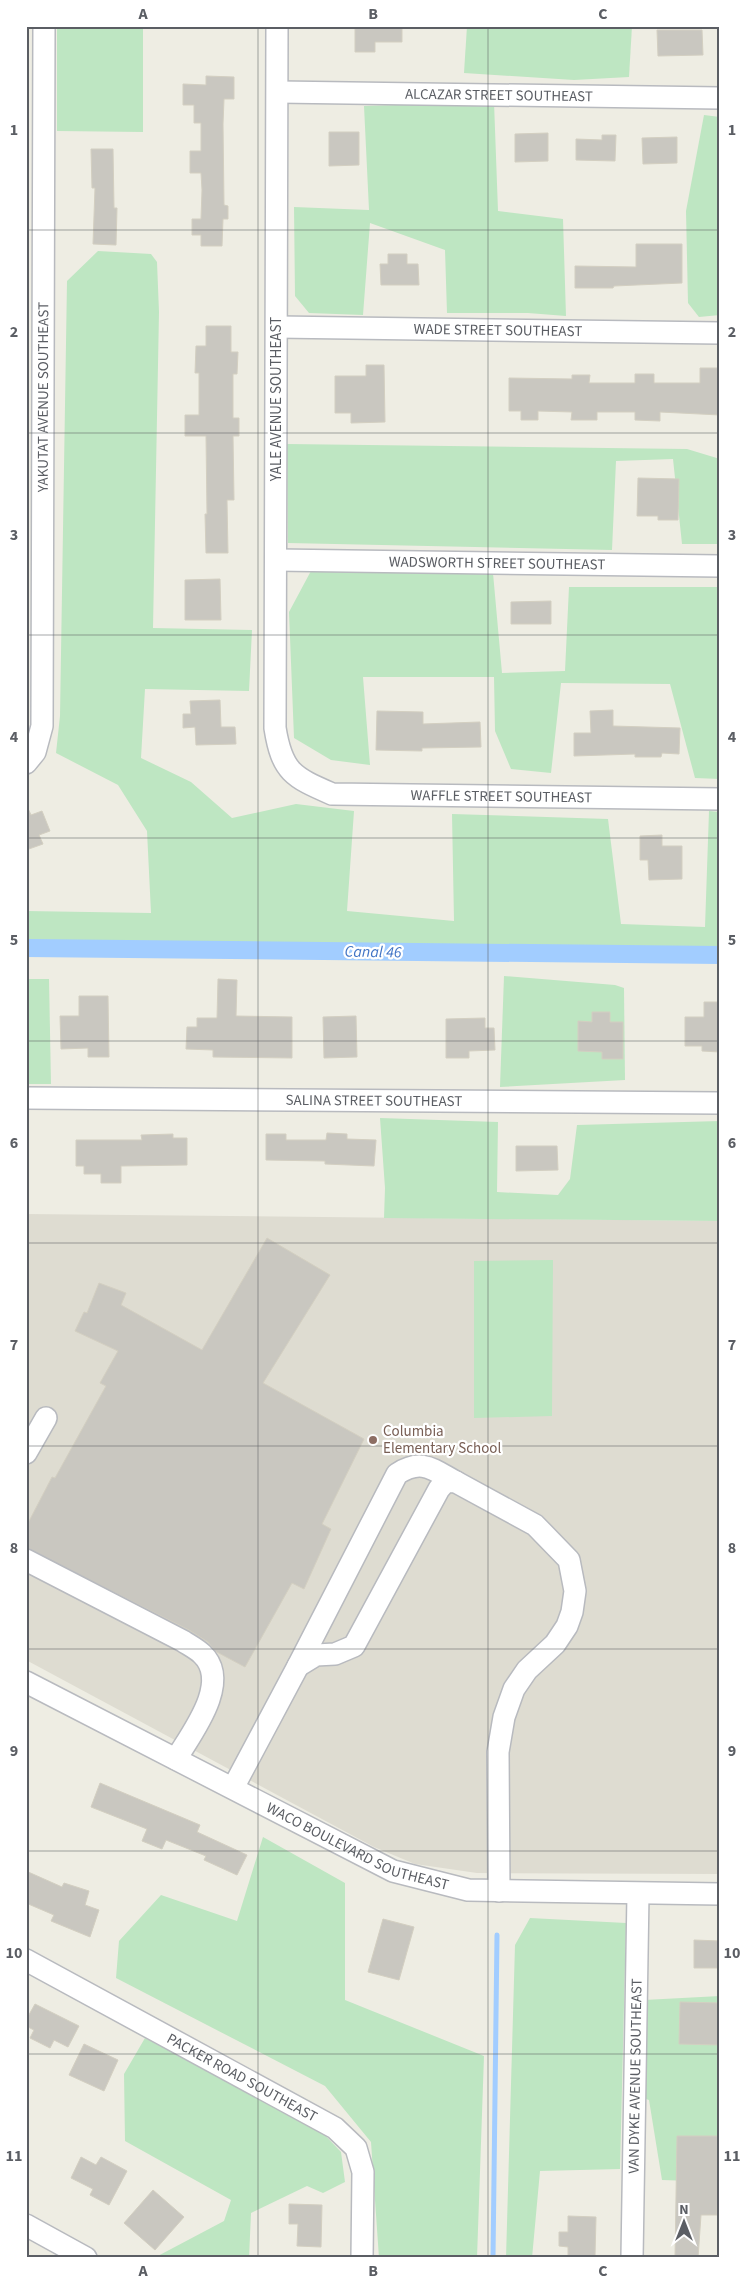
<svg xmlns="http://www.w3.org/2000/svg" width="746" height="2284" viewBox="0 0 746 2284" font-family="'Source Sans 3',sans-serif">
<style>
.education{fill:#dedcd1}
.green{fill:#bee6c2}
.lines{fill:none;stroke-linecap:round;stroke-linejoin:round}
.stream{stroke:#a2cdff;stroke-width:5}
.canal{stroke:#a2cdff;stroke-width:18}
.building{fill:#c9c7c0;stroke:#d3cfc1}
.minor-casing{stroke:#b8babf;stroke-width:24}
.minor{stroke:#fff;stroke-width:21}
.grid{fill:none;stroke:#5b5e64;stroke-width:1;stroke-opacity:0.55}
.education-dot{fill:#8d6e63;stroke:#fff;stroke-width:2}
.labels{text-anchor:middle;stroke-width:4.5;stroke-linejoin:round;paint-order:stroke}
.street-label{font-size:15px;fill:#5b5e64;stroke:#fff}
.education-label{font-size:15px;fill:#785e54;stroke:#fff;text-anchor:start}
.water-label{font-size:16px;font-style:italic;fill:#4174c5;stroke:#fff}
.neatline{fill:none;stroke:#5b5e64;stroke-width:2}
.grid-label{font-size:16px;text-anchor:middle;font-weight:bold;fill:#5b5e64}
</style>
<rect width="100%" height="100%" fill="#eeede3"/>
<path class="education" d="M26,1214L720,1221V1874L477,1873L415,1864L374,1847L26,1660Z"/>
<g class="green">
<path d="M57,26H143V132L57,131Z"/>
<path d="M467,26H632L629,77L574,80L464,73Z"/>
<path d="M494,102L498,211L563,219L566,316L528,313H447L445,250L370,223L363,315L309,313L295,296L294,207L369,210L364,106Z"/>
<path d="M704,115L720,117V315L699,317L688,303L686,211Z"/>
<path d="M98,251L151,254L157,262L159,312L153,628L252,630L249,691L145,689L141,758L191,782L232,818L296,804L354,811L347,911L454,921L452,814L608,819L621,924L705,927L709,811L720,812V950L26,942V911L151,913L147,831L118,785L56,753L60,716L67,281Z"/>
<path d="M287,444L687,449L720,459V544H682L673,459L616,461L612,550L288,543Z"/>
<path d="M312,569L493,573L502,673L565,671L569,587H720V779L695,778L670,684L561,683L551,773L511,769L495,731L494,677H363L370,765L331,760L294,738L289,612Z"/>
<path d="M504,976L615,985L624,988L625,1080L500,1087Z"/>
<path d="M26,979H49L51,1084H26Z"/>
<path d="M380,1118L498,1122L497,1192L558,1195L570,1179L577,1125L720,1121V1221L384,1218L385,1188Z"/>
<path d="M553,1260L552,1416L474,1418V1261Z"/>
<path d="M263,1837L345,1883V2000L484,2056L477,2258H379L371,2142L325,2086L116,1978L119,1941L161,1895L237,1921Z"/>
<path d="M530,1918L626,1923L620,2169L540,2171L532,2258H506L515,1945Z"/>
<path d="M720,1996V2182L662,2180L649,2100L640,2097L644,2000Z"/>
<path d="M145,2038L319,2129L341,2152L345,2182L323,2193L307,2186L251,2213L249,2258H154L224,2221L231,2200L125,2141L124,2074Z"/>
</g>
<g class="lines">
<path class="stream" d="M493,2258L497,1935"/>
<path class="canal" d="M26,948L720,955"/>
</g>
<g class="building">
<path d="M355,26H402V42H375V52H355Z"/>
<path d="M657,30H702L703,55L658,56Z"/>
<path d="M206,76L234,77V99H224L223,124L224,205L228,206V219H223L222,246H201V235H192V219H201L202,190L201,173H190V151H201V123H194V105H183V84L206,85Z"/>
<path d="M329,132H359V165L329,166Z"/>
<path d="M548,133V161L515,162V134Z"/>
<path d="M602,135H616L615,161L576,160V139L602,140Z"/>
<path d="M677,137V163L643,164L642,138Z"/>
<path d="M91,149H113L114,208H117L116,245L93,244L95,188H92Z"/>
<path d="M636,244H682V283L614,286L613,288H575V266L636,267Z"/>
<path d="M388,254H407V264H418L419,285H381L380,264H388Z"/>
<path d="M206,326H231V352H238L237,374H233V418H239V436H233L234,500H227L228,553H206L205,514H207L206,436H185V415H199V373H195L196,346H206Z"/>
<path d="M366,365H384L385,422L351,423V413H335V376H366Z"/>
<path d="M700,368H719L720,415L660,412V421L635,420V412H597V420H571L572,412L538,411V420H521V411H509V378L572,379V375H590L589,383H635V374H654V383H700Z"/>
<path d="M638,478L679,479L678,520H658V516H637Z"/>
<path d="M220,579L221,620H185V580Z"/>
<path d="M551,601V624H511V602Z"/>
<path d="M220,700L221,727H235L236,744L196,745L195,727L183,728V714H191L190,701Z"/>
<path d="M613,710V726L680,728L679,754L662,753L661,757H635V754L574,756V733H591L590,711Z"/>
<path d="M377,711L423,712V724L480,722L481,747L422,748V751L376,750Z"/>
<path d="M26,804L31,815L42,811L50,831L39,835L43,844L26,850Z"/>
<path d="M662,835V846H682V879L649,880L648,860H640V836Z"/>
<path d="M218,979L237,980L236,1016L292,1017V1058L213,1057V1050L186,1049L187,1027H197V1018H217Z"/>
<path d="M79,996H108L109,1057H88V1048L61,1049L60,1016H79Z"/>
<path d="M704,1002H720V1052L702,1051V1046H685V1017H704Z"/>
<path d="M592,1012H610V1022H623V1059H602V1052L578,1051V1021L592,1022Z"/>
<path d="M356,1016L357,1057L324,1058L323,1017Z"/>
<path d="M485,1018V1028H494L495,1050L469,1051V1058H446V1019Z"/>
<path d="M327,1133L347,1134V1139L376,1140L374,1166L325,1164V1161L266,1160V1134H286V1140H326Z"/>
<path d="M173,1134V1138H187V1165L121,1166V1183H101V1174H84V1166H76V1140H142L141,1135Z"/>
<path d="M516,1146H557L558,1170L516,1171Z"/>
<path d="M267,1238L330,1275L263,1383L364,1439L322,1524L331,1529L304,1589L292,1583L245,1667L215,1651L208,1642L189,1630L26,1548V1527L52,1477L55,1478L106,1386L100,1383L118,1351L75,1331L84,1312L87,1313L99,1283L126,1293L121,1305L202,1350Z"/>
<path d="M100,1783L200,1825L197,1832L247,1855L237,1875L204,1860L206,1856L166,1840L162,1849L142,1841L147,1829L91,1807Z"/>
<path d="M26,1871L62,1887L64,1883L89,1891L85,1905L99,1910L90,1937L51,1921L54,1915L26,1903Z"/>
<path d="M383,1919L414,1927L399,1980L368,1972Z"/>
<path d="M694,1940L720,1941V1968H694Z"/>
<path d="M680,2002L720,2003V2045L679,2044Z"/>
<path d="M35,2004L79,2026L68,2047L54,2040L50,2048L30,2038L34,2030L26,2026V2020Z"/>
<path d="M84,2044L118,2060L104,2091L69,2075Z"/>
<path d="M677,2136H720L717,2215H701L698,2258H675Z"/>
<path d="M81,2157L96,2165L101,2157L127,2171L109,2205L90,2195L93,2189L71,2178Z"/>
<path d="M153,2190L184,2217L155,2250L124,2223Z"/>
<path d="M289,2204L322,2205L321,2247L297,2246L298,2224H289Z"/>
<path d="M568,2216L596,2217L595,2256H568V2247L559,2246V2232H568Z"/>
</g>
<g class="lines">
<defs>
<g id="minor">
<path id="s1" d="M277,26L275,728C282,772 293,777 332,794L720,799"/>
<path id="s2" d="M278,92L720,98"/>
<path id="s3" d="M277,327L720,333"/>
<path id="s4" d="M276,560L720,566"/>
<path id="s5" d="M26,763L35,752L42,726L44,26"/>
<path id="s6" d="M26,1098L720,1103"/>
<path d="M26,1453L46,1418"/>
<path d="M26,1560L183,1641C189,1645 197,1649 202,1654C232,1682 191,1734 176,1759"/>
<path d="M298,1666L316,1655L335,1654L354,1646L439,1489L446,1481L456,1482L535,1525L569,1560L575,1591L572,1612L567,1626L555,1644L527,1670L514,1689L504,1717L498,1752L499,1891"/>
<path id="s7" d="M26,1682L393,1871L468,1890L720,1894"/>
<path d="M233,1788L298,1666L397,1474C422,1458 432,1469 456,1482"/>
<path id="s8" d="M26,1960L335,2128L356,2148L363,2172L362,2258"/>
<path d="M26,2225L86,2258"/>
<path id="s9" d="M632,2258L638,1894"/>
</g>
</defs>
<use href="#minor" class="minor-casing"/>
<use href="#minor" class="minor"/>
</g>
<path class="grid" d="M258,26V2258M488,26V2258M26,230H720M26,433H720M26,635H720M26,838H720M26,1041H720M26,1243H720M26,1446H720M26,1649H720M26,1851H720M26,2054H720"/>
<circle class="education-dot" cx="373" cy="1440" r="5"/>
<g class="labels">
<g class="street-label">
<text dy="5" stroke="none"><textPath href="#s2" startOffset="221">ALCAZAR STREET SOUTHEAST</textPath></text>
<text dy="5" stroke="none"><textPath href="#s3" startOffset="221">WADE STREET SOUTHEAST</textPath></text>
<text dy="5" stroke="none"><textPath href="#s5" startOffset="370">YAKUTAT AVENUE SOUTHEAST</textPath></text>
<text transform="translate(276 399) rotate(-90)" y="5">YALE AVENUE SOUTHEAST</text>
<text dy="5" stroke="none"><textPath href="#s4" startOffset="221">WADSWORTH STREET SOUTHEAST</textPath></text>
<text dy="5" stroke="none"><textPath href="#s1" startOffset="965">WAFFLE STREET SOUTHEAST</textPath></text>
<text dy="5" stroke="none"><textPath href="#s6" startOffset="348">SALINA STREET SOUTHEAST</textPath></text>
<text dy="5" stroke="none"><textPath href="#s7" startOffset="371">WACO BOULEVARD SOUTHEAST</textPath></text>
<text dy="5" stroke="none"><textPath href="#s9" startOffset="182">VAN DYKE AVENUE SOUTHEAST</textPath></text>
<text dy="5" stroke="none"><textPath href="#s8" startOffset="246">PACKER ROAD SOUTHEAST</textPath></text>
</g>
<g class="education-label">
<text x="383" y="1436">Columbia<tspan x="383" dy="17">Elementary School</tspan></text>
</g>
<g class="water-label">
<text transform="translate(373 951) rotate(1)" y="6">Canal 46</text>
</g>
</g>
<rect width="746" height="2284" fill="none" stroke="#ffffff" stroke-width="55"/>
<g transform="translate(684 2222)" stroke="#ffffff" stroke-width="4" paint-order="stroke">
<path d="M0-4L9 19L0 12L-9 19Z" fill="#5b5e64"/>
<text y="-8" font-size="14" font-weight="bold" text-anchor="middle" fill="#5b5e64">N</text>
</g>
<rect x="28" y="28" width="690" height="2228" class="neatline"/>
<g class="grid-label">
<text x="143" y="19">A</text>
<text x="373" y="19">B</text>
<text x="603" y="19">C</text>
<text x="14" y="135">1</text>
<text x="732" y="135">1</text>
<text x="14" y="337">2</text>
<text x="732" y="337">2</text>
<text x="14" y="540">3</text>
<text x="732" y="540">3</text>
<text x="14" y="742">4</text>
<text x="732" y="742">4</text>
<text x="14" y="945">5</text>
<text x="732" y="945">5</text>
<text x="14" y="1148">6</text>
<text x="732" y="1148">6</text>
<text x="14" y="1350">7</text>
<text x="732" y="1350">7</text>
<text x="14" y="1553">8</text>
<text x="732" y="1553">8</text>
<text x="14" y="1756">9</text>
<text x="732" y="1756">9</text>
<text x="14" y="1958">10</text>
<text x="732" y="1958">10</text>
<text x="14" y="2161">11</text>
<text x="732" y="2161">11</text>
<text x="143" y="2276">A</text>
<text x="373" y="2276">B</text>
<text x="603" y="2276">C</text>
</g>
</svg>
